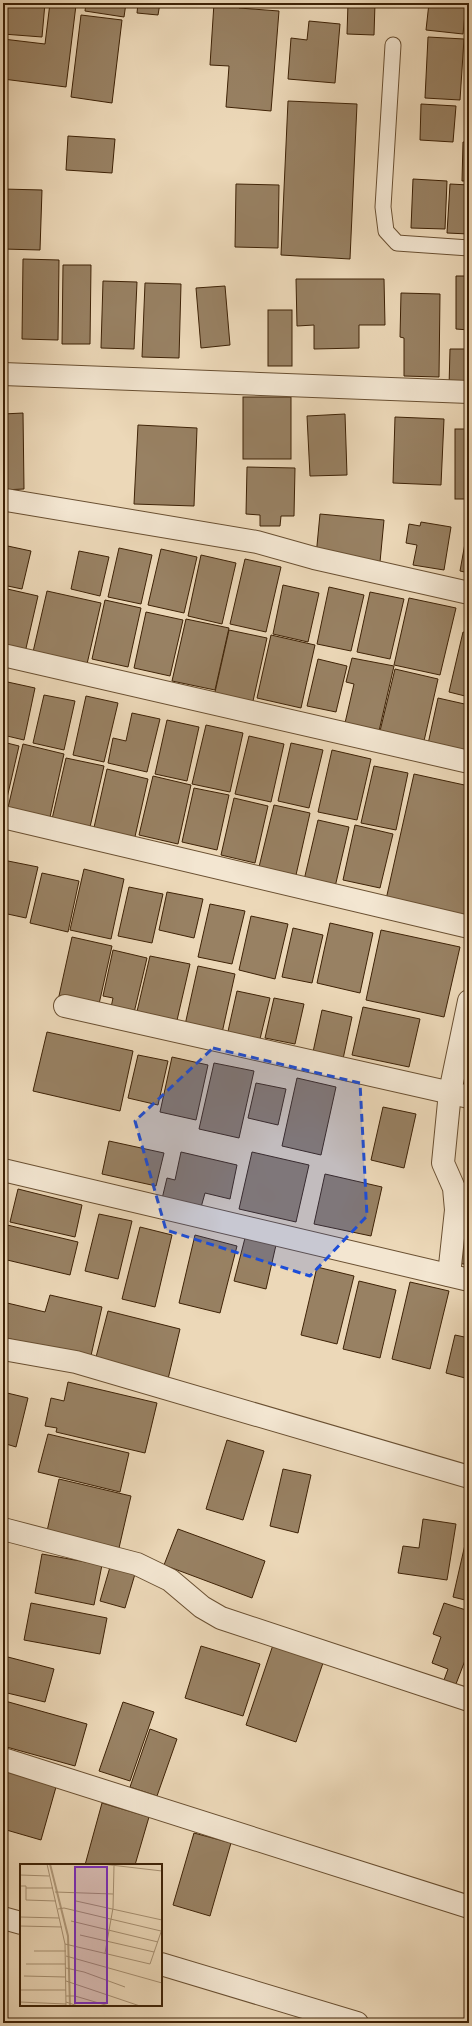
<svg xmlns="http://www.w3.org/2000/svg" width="472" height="2026" viewBox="0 0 472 2026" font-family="'IM FELL English',serif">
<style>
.building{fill:#988163;stroke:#3e2206}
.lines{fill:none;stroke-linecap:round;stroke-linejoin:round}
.lane-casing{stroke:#6a5032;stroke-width:17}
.street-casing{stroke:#6a5032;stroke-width:24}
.lane{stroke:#f3e6d1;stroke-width:15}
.street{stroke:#f3e6d1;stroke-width:22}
.marked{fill:#1d4ed8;fill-opacity:0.2;stroke:#1d4ed8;stroke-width:3;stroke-dasharray:8 5;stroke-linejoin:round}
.inset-river{fill:none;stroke:#b19a7b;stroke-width:2}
.inset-road{fill:none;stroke:#a68f71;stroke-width:1}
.view{fill:#7b2cbf;fill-opacity:0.15;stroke:#7b2cbf;stroke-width:2}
.inset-edge{fill:none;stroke:#3e2206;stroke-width:2}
</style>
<rect width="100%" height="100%" fill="#ecd8b8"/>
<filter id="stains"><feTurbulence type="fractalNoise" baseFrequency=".005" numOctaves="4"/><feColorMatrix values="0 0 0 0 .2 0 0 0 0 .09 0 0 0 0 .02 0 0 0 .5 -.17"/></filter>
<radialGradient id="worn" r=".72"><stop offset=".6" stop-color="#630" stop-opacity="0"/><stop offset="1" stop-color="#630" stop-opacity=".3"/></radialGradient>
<g class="building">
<path d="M3,3H45L42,37L3,34Z"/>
<path d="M50,3L76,5L66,87L3,79V39L45,44Z"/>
<path d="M86,3H126L124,17L85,11Z"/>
<path d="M138,3H160L158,15L137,13Z"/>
<path d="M214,3H239V8L279,11L271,111L226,107L229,66L210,65Z"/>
<path d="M348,3H375L374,35L347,34Z"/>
<path d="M429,3H466L463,34L426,30Z"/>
<path d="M81,15L122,20L112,103L71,97Z"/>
<path d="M309,21L340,24L335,83L288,79L291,38L307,40Z"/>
<path d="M428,37L464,39L460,100L425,98Z"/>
<path d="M288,101L357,104L350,259L281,255Z"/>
<path d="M421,104L456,106L453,142L420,140Z"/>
<path d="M68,136L115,139L112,173L66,170Z"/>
<path d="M463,142H469V181H462Z"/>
<path d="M413,179L447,181L445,229L411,228Z"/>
<path d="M236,184L279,185L278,248L235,247Z"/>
<path d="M450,184L469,185V234L447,233Z"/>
<path d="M3,189L42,190L40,250L3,249Z"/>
<rect x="3" y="257" width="4" height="90"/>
<path d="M23,259L59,260L58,340L22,339Z"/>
<path d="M63,265H91L90,344H62Z"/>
<path d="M456,276H469V330L456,329Z"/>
<path d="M296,279H384L385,325H359V348L314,349V325L297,326Z"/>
<path d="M103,281L137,282L134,349L101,348Z"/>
<path d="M145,283L181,284L179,358L142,357Z"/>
<path d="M225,286L230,345L201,348L196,288Z"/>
<path d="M401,293L440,294L439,377L404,376V338L400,337Z"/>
<rect x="268" y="310" width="24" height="56"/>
<path d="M450,349H469V387H449Z"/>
<rect x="243" y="397" width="48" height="62"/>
<path d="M23,413L24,489L3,490V414Z"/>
<path d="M345,414L347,475L310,476L307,416Z"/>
<path d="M395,417L444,419L441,485L393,483Z"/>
<path d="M138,425L197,428L194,506L134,504Z"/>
<rect x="455" y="429" width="14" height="70"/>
<path d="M247,467L295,468L294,516H281L280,526H260V515L246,514Z"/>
<path d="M320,514L384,520L380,562L316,556Z"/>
<path d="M469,521V573L460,571Z"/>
<path d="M421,522L451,527L444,570L413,565L417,545L406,543L409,524L420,526Z"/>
<path d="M3,545L31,551L22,589L3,585Z"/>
<path d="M119,548L152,555L141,604L108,597Z"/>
<path d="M161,549L197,557L184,613L148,605Z"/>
<path d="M79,551L109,557L100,596L71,589Z"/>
<path d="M201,555L236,563L222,624L188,616Z"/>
<path d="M245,559L281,567L266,632L230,624Z"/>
<path d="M283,585L319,593L308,642L273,634Z"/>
<path d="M329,587L364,595L351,651L317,644Z"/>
<path d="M3,588L38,596L24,657L3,652Z"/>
<path d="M47,591L101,603L87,664L33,652Z"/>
<path d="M370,592L404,599L390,659L357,652Z"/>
<path d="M409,598L456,608L440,675L394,665Z"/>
<path d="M105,600L141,608L128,667L92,659Z"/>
<path d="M146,612L183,620L170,676L134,668Z"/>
<path d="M186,619L229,628L215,690L172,681Z"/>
<path d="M229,630L267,638L251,710L213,701Z"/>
<path d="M463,632L469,633V697L449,692Z"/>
<path d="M271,635L315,645L301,708L257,698Z"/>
<path d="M352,658L394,666L379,731L345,723L354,684L346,682Z"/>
<path d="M318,659L347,666L336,712L307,706Z"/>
<path d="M395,669L438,679L424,741L380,731Z"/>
<path d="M3,681L35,688L24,740L3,735Z"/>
<path d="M44,695L75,701L64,750L33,743Z"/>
<path d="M86,696L118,703L104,762L73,755Z"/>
<path d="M438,698L469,705V753L428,744Z"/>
<path d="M132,713L160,719L147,772L108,763L113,738L126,741Z"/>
<path d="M167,720L199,727L187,781L155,774Z"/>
<path d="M206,725L243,733L230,792L192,784Z"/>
<path d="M249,736L284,744L271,802L235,794Z"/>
<path d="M3,742L19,746L7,798L3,797Z"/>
<path d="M291,743L323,750L309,808L278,801Z"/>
<path d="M23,744L64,754L48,826L6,816Z"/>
<path d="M332,750L371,759L357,820L318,812Z"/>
<path d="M66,758L104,766L90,827L52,819Z"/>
<path d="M374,766L408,773L396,830L361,823Z"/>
<path d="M107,769L148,779L134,841L93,832Z"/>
<path d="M414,774L469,786V923L385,904Z"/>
<path d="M153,776L191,785L178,844L139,835Z"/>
<path d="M194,788L229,795L217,850L182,842Z"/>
<path d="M234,798L268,806L255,863L221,855Z"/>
<path d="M274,805L310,813L296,875L259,867Z"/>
<path d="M318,820L349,827L335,887L304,880Z"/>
<path d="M355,825L393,834L380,888L343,880Z"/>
<path d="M3,860L38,867L26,918L3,913Z"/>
<path d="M84,869L124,879L111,939L70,930Z"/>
<path d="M42,873L79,881L68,932L30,923Z"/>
<path d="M129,887L163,894L152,943L118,936Z"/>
<path d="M167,892L203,899L194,938L159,930Z"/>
<path d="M210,904L245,911L232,964L198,957Z"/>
<path d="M251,916L288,924L275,979L239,970Z"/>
<path d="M330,923L373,933L360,993L317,983Z"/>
<path d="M293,928L323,935L312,983L282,977Z"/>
<path d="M381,930L460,947L444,1017L366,1000Z"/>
<path d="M72,937L112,946L99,1004L59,996Z"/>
<path d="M113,950L147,958L133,1017L110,1012L113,998L103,996Z"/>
<path d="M150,956L190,964L175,1029L135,1020Z"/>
<path d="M198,966L235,974L222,1033L185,1025Z"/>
<path d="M237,991L270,998L259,1043L227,1036Z"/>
<path d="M274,998L304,1004L295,1044L265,1038Z"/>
<path d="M363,1007L420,1019L409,1067L352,1055Z"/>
<path d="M322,1010L352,1017L343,1059L313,1052Z"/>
<path d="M47,1032L133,1051L120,1111L33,1091Z"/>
<path d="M138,1055L168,1061L158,1105L128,1098Z"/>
<path d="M172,1057L208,1065L196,1120L160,1112Z"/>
<path d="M214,1063L254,1071L239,1138L199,1129Z"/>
<path d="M297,1078L336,1087L321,1155L282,1146Z"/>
<path d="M256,1083L286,1089L278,1125L248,1118Z"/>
<path d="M383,1107L416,1114L404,1168L371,1160Z"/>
<path d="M109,1141L164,1153L156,1186L102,1174Z"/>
<path d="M181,1152L237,1165L230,1199L205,1193L200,1211L161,1203L167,1178L175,1180Z"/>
<path d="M252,1152L309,1165L296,1222L239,1209Z"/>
<path d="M325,1174L382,1187L371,1236L314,1224Z"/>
<path d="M18,1189L82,1205L75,1237L10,1222Z"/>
<path d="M99,1214L132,1221L118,1279L85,1271Z"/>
<path d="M469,1217V1265L458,1263Z"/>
<path d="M3,1224L78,1242L70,1275L3,1259Z"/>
<path d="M140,1227L172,1235L155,1307L122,1299Z"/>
<path d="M195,1235L237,1246L220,1313L179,1303Z"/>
<path d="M245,1238L276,1245L266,1289L234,1281Z"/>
<path d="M317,1267L354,1276L337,1344L301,1335Z"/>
<path d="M359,1281L396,1290L380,1358L343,1349Z"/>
<path d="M410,1282L449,1291L430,1369L392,1359Z"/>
<path d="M50,1295L102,1307L90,1360L3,1337V1302L45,1312Z"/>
<path d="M108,1311L180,1329L168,1379L95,1361Z"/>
<path d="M455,1335L469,1338V1379L446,1373Z"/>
<path d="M68,1382L157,1403L145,1453L56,1432L57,1428L45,1426L51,1398L64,1401Z"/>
<path d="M3,1392L28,1398L16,1447L3,1443Z"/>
<path d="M48,1434L129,1453L120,1492L38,1472Z"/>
<path d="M227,1440L264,1451L243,1520L206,1509Z"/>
<path d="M283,1469L311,1475L298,1533L270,1526Z"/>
<path d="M59,1479L131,1496L119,1548L47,1531Z"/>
<path d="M423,1519L456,1524L447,1580L398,1573L403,1546L419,1548Z"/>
<path d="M469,1527V1601L453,1597Z"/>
<path d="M178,1529L265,1561L252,1598L164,1565Z"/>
<path d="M42,1554L102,1565L94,1605L35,1593Z"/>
<path d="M110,1567L135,1574L125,1608L100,1601Z"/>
<path d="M31,1603L107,1618L100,1654L24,1640Z"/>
<path d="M444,1603L469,1611V1650L456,1684L444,1680L448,1669L432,1663L441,1637L433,1634Z"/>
<path d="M274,1642L324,1660L296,1742L246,1725Z"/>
<path d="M201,1646L260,1664L243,1716L185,1698Z"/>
<path d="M4,1656L54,1669L45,1702L3,1692Z"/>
<path d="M5,1701L87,1724L75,1766L3,1746V1708Z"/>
<path d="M123,1702L154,1712L130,1781L99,1771Z"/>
<path d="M150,1729L177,1739L157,1796L130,1787Z"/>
<path d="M3,1765L58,1780L41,1840L3,1829Z"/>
<path d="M102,1803L149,1817L135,1865H85Z"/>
<path d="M194,1833L231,1843L210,1916L173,1905Z"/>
</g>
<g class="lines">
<defs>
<path id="lane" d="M393,45L383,207L386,231L397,243L469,248"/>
<g id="street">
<path d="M3,374L469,392"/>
<path d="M6,500L257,542L314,558L469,593"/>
<path d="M3,655L469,762"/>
<path d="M3,817L469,927"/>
<path d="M65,1006L469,1097"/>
<path d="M3,1170L469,1280"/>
<path d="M449,1275L456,1210L454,1188L443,1163L450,1092L469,1001"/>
<path d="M3,1349L76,1362L469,1477"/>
<path d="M3,1529L137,1564L170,1580L202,1607L221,1618L469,1700"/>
<path d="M3,1759L469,1907"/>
<path d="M3,1918L21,1923"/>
<path d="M161,1964L357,2023"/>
</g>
</defs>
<use href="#lane" class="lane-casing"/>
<use href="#street" class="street-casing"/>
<use href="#lane" class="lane"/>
<use href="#street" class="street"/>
</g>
<path class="marked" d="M213,1048L360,1083L367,1216L310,1276L166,1230L135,1121Z"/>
<g transform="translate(20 1864)">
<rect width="142" height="142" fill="#ecd8b8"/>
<path class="inset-river" d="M30,0L48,72L50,142"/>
<path class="inset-road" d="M27,0L45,80L46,142M82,0L142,7M0,11L29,12M0,22H6V36L36,37M6,24H33M35,28L93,30M56,37L142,56M38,45L44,44L141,67M0,53L39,54M51,57L138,78M0,62L42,63M60,71L134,88M45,80L130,100L142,65M14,87H46M85,89L93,44L94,2M46,92L142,119M6,100H46M46,104L64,108L105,123M4,112L46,113M46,117L120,142M0,126H46M46,132H55L89,142M0,138L46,140M46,138L58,142"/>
<path class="view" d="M55,3H87V139H55Z"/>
<rect width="142" height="142" class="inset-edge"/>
</g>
<rect width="472" height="2026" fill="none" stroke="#ecd8b8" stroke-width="16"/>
<rect x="4" y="4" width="464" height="2018" fill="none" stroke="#3e2206" stroke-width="2"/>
<rect x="8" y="8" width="456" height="2010" fill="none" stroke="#3e2206"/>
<rect width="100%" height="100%" filter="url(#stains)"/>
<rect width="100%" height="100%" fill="url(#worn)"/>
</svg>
